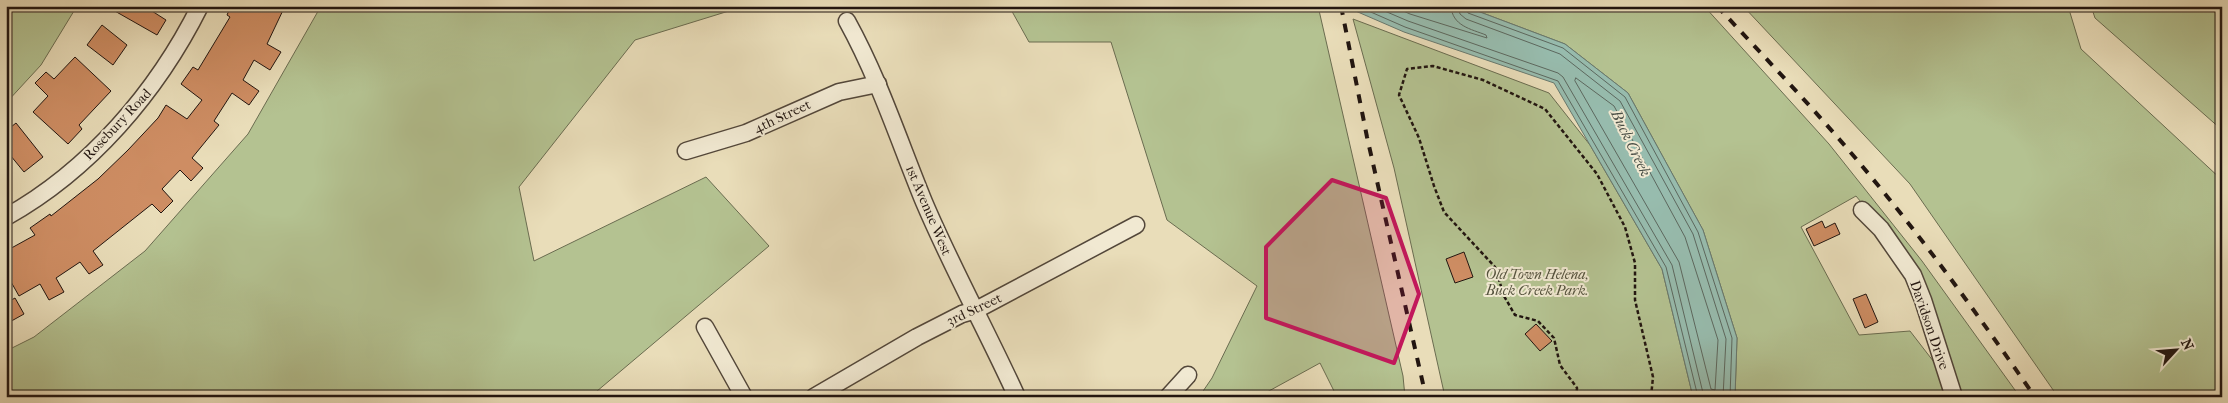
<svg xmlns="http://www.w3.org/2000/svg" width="2228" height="403" viewBox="0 0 2228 403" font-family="'IM FELL French Canon',serif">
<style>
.green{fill:#b4c291;stroke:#6a6c50}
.water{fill:#97bcae;stroke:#68796f}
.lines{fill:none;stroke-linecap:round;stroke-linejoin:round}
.shore{stroke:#5c685f;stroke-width:1}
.building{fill:#ce8d63;stroke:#211510}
.minor-casing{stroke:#53473a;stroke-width:19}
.path{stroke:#211510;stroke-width:2.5;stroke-dasharray:4 2.5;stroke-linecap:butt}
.minor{stroke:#f1e9d2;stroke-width:16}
.rail{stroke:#211510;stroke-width:4;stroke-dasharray:9 9;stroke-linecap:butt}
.marked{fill:#c2185b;fill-opacity:0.2;stroke:#c2185b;stroke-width:4;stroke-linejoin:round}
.labels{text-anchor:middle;stroke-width:4;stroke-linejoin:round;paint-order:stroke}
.street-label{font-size:14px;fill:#211510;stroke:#f1e9d2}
.park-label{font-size:14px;font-style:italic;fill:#54523d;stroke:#f1e9d2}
.water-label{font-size:15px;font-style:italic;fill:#4a4f47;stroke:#f1e9d2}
</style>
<rect width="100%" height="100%" fill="#e9ddb9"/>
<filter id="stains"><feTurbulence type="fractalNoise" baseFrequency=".004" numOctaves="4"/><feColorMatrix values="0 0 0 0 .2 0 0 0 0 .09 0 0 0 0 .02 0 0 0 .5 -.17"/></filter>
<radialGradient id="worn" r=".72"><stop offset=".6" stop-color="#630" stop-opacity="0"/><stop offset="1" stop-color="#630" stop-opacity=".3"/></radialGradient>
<g class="green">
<path d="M6,6H77L41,65L6,103Z"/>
<path d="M321,6H745L635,40L519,187L534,261L706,177L769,246L590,397H6V351L34,337L145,251L248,134Z"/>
<path d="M1009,6H1318L1403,376L1405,397H1337L1320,363L1258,397H1199L1212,378L1257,286L1167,220L1111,42H1029Z"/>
<path d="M1464,6H1704L1829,144L1922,261L2020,397H1959L1913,265L1856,196L1801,227L1859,335L1910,331L1937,366L1946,397H1886L1884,392L1871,397H1735L1737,338L1703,230L1628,93L1565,44Z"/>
<path d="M1743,6H2068L2081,49L2222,180V397H2058L1910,184Z"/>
<path d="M2091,6H2222V130L2095,18Z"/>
<path d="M1353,19L1549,93L1590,145L1662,269L1693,397H1445L1394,168Z"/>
</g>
<path class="water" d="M1344,6H1464L1565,44L1628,93L1703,230L1737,338L1735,397H1693L1662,269L1554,83L1404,32Z"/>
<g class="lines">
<g class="shore">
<path d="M1357,6L1405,27L1558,81L1666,267L1698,397"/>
<path d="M1373,6L1408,21L1558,73L1563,77L1672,265L1704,397"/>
<path d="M1392,6L1410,14L1487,38L1486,35C1471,29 1452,26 1451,6"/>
<path d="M1458,6L1460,14L1466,19L1560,54L1620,101L1693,234L1726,339L1723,397"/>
<path d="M1465,6L1468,13L1563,48L1625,97L1698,232L1732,338L1730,397"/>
<path d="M1576,78L1614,106L1685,237L1718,340L1715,390L1711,389L1679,262L1575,81Z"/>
</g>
</g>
<g class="building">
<path d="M106,6H144L166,20L157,35Z"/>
<path d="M231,6H285L267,44L281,52L270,70L254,60L243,80L259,91L249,105L232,93L214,121L219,125L192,158L203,168L191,181L180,170L162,189L173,201L161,213L152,204L93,251L103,265L89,274L80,262L56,278L64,292L49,300L40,284L19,296L6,273V251L35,235L30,228L50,214L51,216L98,179L128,150L158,118L166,105L187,119L202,100L181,84L193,67L198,70L230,17L227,15Z"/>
<path d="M102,25L127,45L113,65L87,45Z"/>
<path d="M75,57L111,91L79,125L82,129L68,144L33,112L48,96L35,83L46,72L54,79Z"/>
<path d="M16,123L43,157L24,172L6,150V131Z"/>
<path d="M1822,221L1825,228L1835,223L1840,234L1814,246L1806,229Z"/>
<path d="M1464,252L1473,277L1455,283L1446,259Z"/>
<path d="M1866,294L1878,322L1865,328L1853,299Z"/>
<path d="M15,298L24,314L6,324V303Z"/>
<path d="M1536,324L1552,341L1540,351L1525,334Z"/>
</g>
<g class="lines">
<defs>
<g id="minor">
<path d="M847,21C879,79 899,141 924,202C952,268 987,331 1017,397"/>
<path d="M686,151L746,133L839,92L878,84"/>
<path d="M1862,210L1881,229L1913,275L1923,300L1954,397"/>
<path d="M6,217C90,170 157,92 200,6"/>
<path d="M705,327L744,397"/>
<path d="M814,397L917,337L962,314L976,310L1136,225"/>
<path d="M1168,397L1188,375"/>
</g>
</defs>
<use href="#minor" class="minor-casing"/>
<path class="path" d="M1576,397L1577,388L1560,365L1554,338L1538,321L1515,315L1504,296L1495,267L1444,212L1434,186L1419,138L1399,95L1407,69L1433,66L1483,80L1545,109L1597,174L1625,227L1635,263V300L1653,377L1651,397"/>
<use href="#minor" class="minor"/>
<g class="rail">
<path d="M1341,6L1367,137L1426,397"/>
<path d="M1717,6C1770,63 1823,118 1872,178C1930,248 1983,322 2035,397"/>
</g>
</g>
<path class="marked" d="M1332,180L1386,198L1419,294L1394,363L1266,318V247Z"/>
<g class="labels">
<g class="street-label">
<text transform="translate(782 116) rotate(-25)" y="5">4th Street</text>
<text transform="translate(117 124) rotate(-47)" y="5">Rosebury Road</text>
<text transform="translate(929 210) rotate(67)" y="5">1st Avenue West</text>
<text transform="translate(974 309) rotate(-25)" y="5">3rd Street</text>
<text transform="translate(1930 325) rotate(71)" y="5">Davidson Drive</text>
</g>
<g class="park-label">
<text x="1537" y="279">Old Town Helena,<tspan x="1537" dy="16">Buck Creek Park.</tspan></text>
</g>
<g class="water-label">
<text transform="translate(1631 143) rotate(64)" y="5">Buck Creek</text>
</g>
</g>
<rect width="2228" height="403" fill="none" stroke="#e9ddb9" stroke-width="25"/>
<rect x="8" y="8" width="2213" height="388" fill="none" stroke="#211510" stroke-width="2.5"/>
<rect x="12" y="12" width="2203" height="378" fill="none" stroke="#211510"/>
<g transform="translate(2176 350) rotate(64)" stroke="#f1e9d2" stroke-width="4" paint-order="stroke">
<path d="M0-4L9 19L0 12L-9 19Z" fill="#211510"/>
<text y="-8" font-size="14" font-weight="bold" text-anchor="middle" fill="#211510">N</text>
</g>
<rect width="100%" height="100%" filter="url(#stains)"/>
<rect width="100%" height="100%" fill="url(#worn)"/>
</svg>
